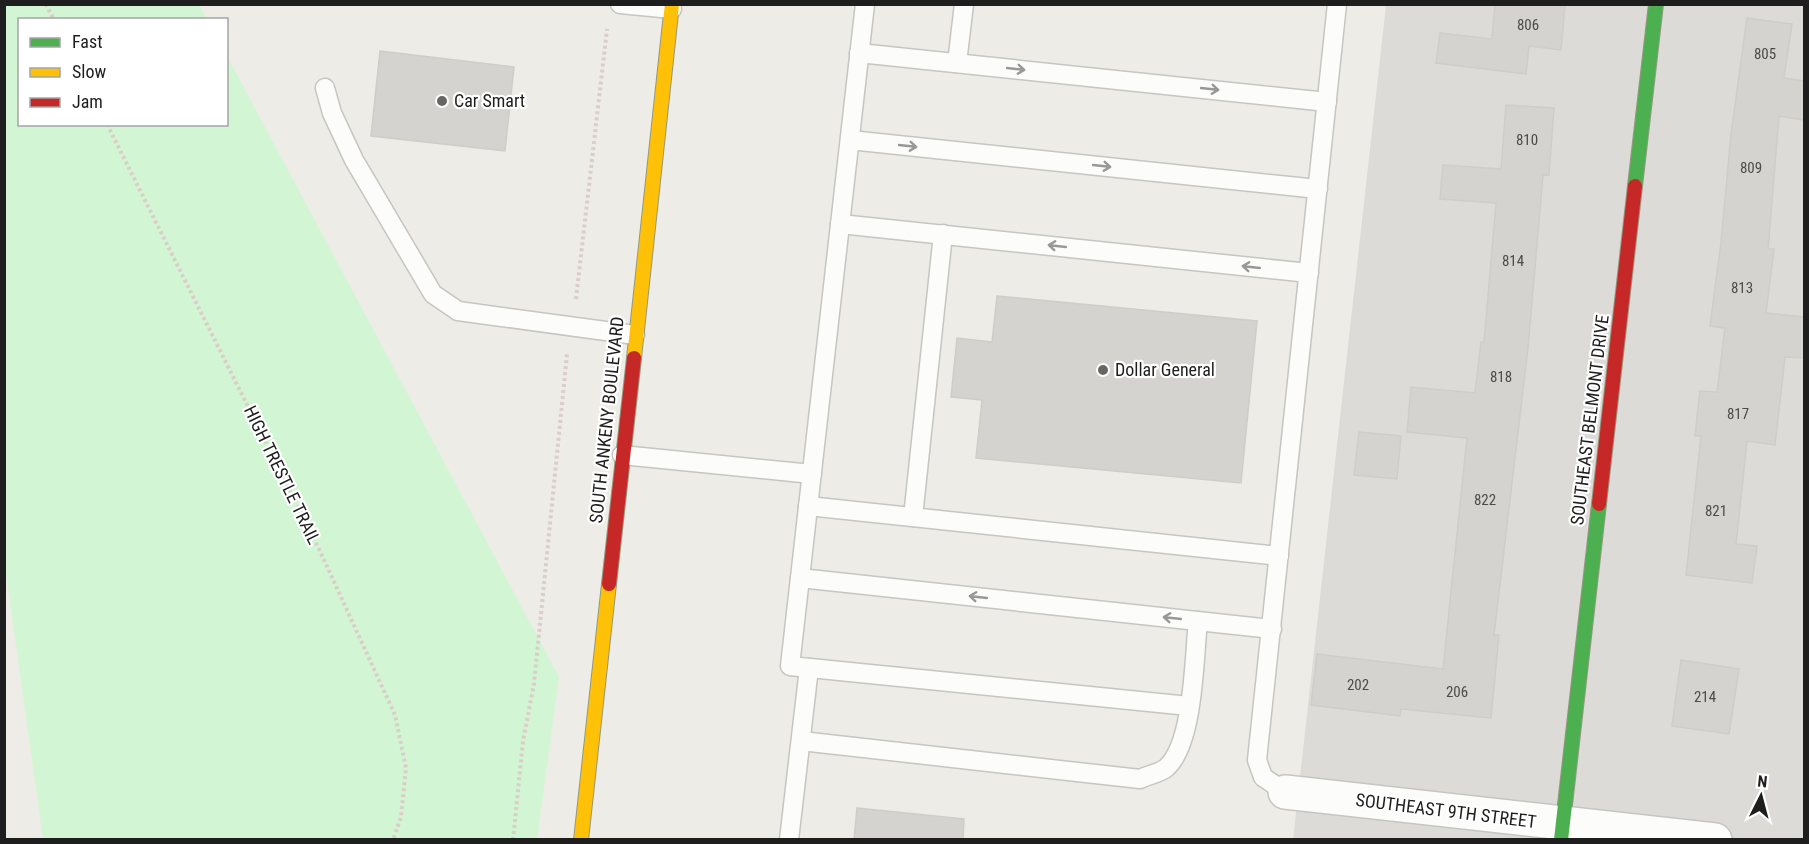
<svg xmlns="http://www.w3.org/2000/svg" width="1809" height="844" viewBox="0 0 1809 844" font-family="'Roboto Condensed',sans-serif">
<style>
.residential{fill:#dcdbd8}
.park{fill:#d2f6d4}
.building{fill:#d5d3cf;stroke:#d0cdc7;stroke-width:1.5}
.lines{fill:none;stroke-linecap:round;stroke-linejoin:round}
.lane-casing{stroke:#c5c5c2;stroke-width:21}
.street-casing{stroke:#c5c5c2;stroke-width:36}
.fast-casing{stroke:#94987e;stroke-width:16}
.slow-casing{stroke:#94987e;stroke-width:16}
.jam-casing{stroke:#94987e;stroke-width:16}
.path{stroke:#dbcdc9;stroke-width:4;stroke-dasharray:3 3;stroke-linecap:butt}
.lane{stroke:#fcfcfb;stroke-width:18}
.street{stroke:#fcfcfb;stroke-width:33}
.fast{stroke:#4caf50;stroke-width:14}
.slow{stroke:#ffc107;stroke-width:14}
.jam{stroke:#c62828;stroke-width:14}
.oneway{stroke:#989898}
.poi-dot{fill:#666664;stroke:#fff;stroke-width:2}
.labels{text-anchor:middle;stroke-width:4.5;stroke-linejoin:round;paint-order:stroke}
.number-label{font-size:15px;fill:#4c4b4a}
.poi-label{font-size:18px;fill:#1e1e1e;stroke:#fff;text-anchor:start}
.street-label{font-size:18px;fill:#1e1e1e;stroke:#fff}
</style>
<rect width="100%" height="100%" fill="#edece6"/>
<path class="residential" d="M1386,5H1804V839L1293,840Z"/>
<path class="park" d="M4,5H199L207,19L20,20V124H226L227,56L559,677L537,839H43L4,559Z"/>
<g class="building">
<path d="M1495,4H1565L1561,50L1529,46L1526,74L1436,63L1440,33L1492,39Z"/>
<path d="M1747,18L1792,24L1784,78L1804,81V120L1779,116L1768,249H1774L1766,313L1804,317V358L1785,357L1775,445L1747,441L1736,544L1757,546L1752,583L1686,575L1701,436H1695L1700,391L1717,392L1725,328L1710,326L1721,243L1731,134Z"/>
<path d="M380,51L514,67L505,151L371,136Z"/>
<path d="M1506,105L1554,108L1549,175H1543L1528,348L1494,635H1499L1491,718L1401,709L1400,716L1311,705L1317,654L1443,669L1467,438L1407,432L1411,387L1475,393L1481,342L1484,343L1496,203L1440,199L1443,165L1501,169Z"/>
<path d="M997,296L1257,321L1241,483L976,458L982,400L951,397L957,338L992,342Z"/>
<path d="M1359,432L1401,436L1397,479L1354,475Z"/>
<path d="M1681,660L1739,669L1729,734L1672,726Z"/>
<path d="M857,808L964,819L963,840H854Z"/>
</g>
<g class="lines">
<defs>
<g id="lane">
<path d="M620,4L672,9"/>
<path d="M865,4L790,666L1189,706"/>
<path d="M859,53L1327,102"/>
<path d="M957,63L964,4"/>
<path d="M325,88L332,113L354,160L433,294L458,311L635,335"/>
<path d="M850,140L1318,189"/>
<path d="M840,224L1309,273"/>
<path d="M622,455L812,474"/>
<path d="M808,506L1279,556"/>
<path d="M913,517L943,234"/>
<path d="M800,578L1272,629"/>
<path d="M801,741L1140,779C1148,775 1160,773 1166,768C1194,744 1194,657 1198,621"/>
<path d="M1285,792L1263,777L1257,760L1337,4"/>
<path d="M789,840L809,668"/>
</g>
<path id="street" d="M1285,792L1715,840"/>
<g id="fast">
<path d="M1635,186L1656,4"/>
<path d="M1561,840L1599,504"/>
</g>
<g id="slow">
<path d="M634,358L672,4"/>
<path d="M581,840L609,584"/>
</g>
<g id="jam">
<path d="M1599,504L1635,186"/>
<path d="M609,584L634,358"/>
</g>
</defs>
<use href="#lane" class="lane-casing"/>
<use href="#street" class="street-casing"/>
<use href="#fast" class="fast-casing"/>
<use href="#slow" class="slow-casing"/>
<use href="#jam" class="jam-casing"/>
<g class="path">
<path d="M46,4L54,20"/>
<path d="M107,124L319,549L395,715L406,768L401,817L393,840"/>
<path d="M576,299L607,29"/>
<path d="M513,840L523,741L534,684L567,354"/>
</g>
<use href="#lane" class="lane"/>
<use href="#street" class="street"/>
<use href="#fast" class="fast"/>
<use href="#slow" class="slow"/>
<use href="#jam" class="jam"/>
</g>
<defs><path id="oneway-shaft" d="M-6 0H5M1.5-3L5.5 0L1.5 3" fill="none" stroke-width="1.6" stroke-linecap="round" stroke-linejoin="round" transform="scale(1.5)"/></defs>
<g class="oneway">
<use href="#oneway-shaft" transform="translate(1016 69) rotate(6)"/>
<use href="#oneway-shaft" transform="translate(1210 89) rotate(6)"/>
<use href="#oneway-shaft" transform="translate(908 146) rotate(6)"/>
<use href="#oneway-shaft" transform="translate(1102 166) rotate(6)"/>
<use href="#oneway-shaft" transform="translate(1057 246) rotate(-174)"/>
<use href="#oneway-shaft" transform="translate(1251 267) rotate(-174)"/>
<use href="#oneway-shaft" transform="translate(978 597) rotate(-174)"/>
<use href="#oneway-shaft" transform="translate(1172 618) rotate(-174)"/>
</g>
<g class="poi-dot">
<circle cx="442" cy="101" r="6"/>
<circle cx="1103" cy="370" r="6"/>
</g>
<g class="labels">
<g class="number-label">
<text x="1528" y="30">806</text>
<text x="1765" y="59">805</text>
<text x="1527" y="145">810</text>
<text x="1751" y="173">809</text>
<text x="1513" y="266">814</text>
<text x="1742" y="293">813</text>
<text x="1501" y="382">818</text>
<text x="1738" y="419">817</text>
<text x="1485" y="505">822</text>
<text x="1716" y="516">821</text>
<text x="1358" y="690">202</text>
<text x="1457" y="697">206</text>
<text x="1705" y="702">214</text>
</g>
<g class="poi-label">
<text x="454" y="107">Car Smart</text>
<text x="1115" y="376">Dollar General</text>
</g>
<g class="street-label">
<text transform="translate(607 420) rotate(-84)" y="6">SOUTH ANKENY BOULEVARD</text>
<text transform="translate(1590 420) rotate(-83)" y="6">SOUTHEAST BELMONT DRIVE</text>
<text transform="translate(282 475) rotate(64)" y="6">HIGH TRESTLE TRAIL</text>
<text transform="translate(1446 811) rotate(7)" y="6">SOUTHEAST 9TH STREET</text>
</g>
</g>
<rect width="1809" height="844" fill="none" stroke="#1e1e1e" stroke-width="12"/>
<rect x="18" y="18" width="210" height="108" fill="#ffffff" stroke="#a5a5a5" stroke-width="1.5"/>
<rect x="30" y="38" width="30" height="9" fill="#4caf50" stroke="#a5a5a5" stroke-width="1.5"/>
<text x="72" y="48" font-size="18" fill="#1e1e1e">Fast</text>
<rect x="30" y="68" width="30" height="9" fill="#ffc107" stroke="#a5a5a5" stroke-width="1.5"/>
<text x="72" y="78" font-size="18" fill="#1e1e1e">Slow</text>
<rect x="30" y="98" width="30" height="9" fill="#c62828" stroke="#a5a5a5" stroke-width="1.5"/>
<text x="72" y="108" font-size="18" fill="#1e1e1e">Jam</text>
<g transform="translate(1761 796) rotate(6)" stroke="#ffffff" stroke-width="4.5" paint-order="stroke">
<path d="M0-4.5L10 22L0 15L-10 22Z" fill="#1e1e1e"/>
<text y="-9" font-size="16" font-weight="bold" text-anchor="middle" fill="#1e1e1e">N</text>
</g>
</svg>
